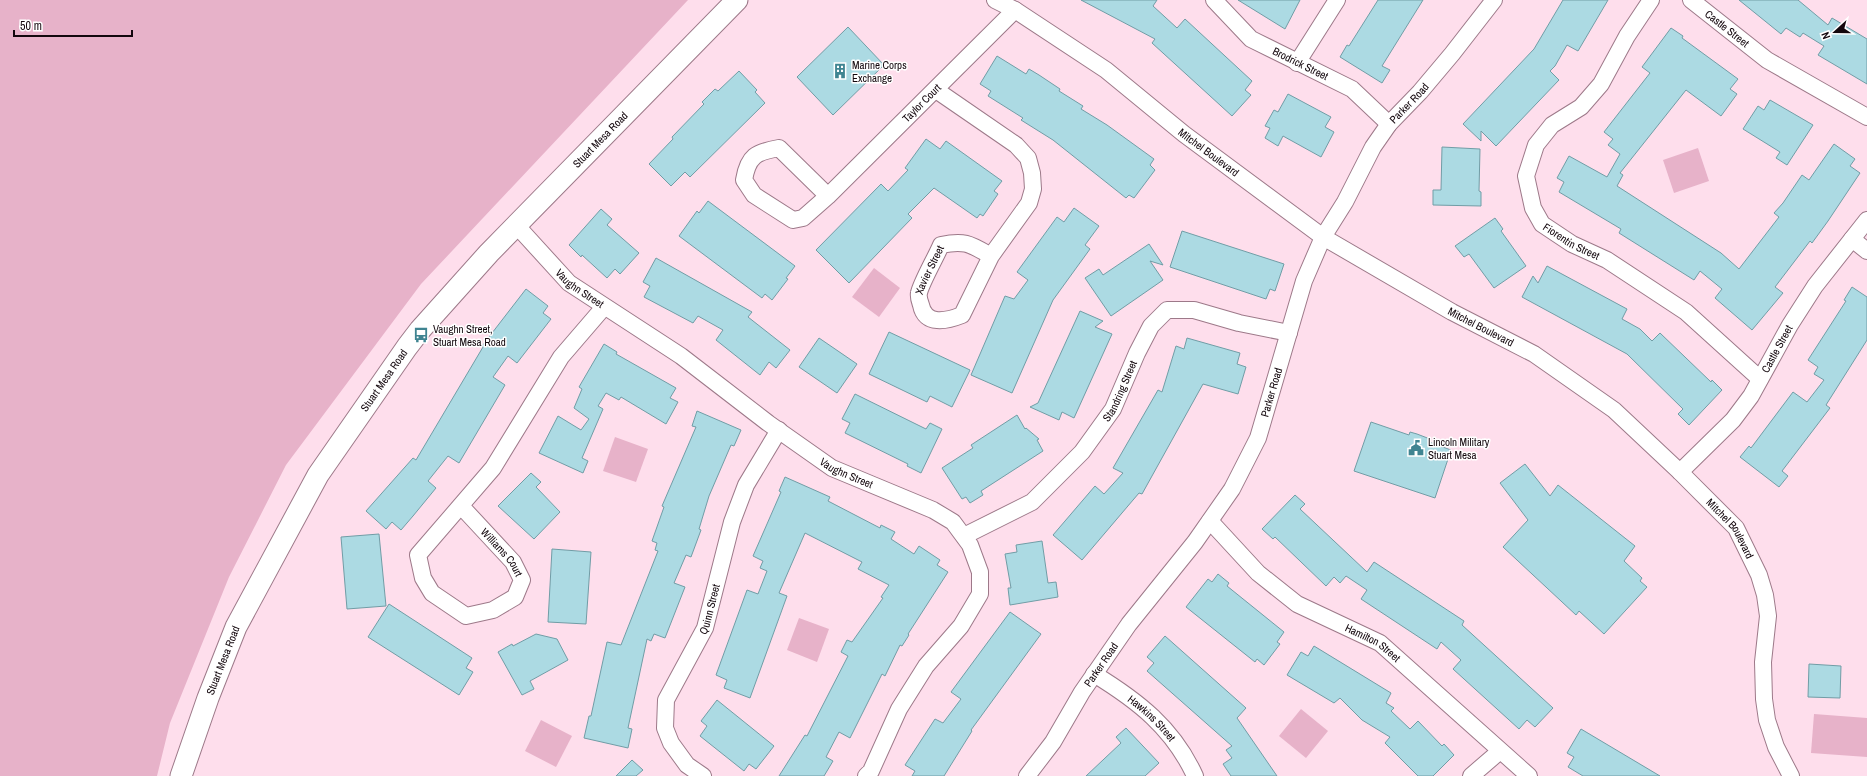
<svg xmlns="http://www.w3.org/2000/svg" width="1867" height="776" viewBox="0 0 1867 776" font-family="'Archivo Narrow',sans-serif">
<style>
.green{fill:#e7b2c9}
.building{fill:#acdae3;stroke:#719da6}
.lines{fill:none;stroke-linecap:round;stroke-linejoin:round}
.minor-casing{stroke:#9d7989;stroke-width:18}
.major-casing{stroke:#9d7989;stroke-width:23}
.minor{stroke:#fff;stroke-width:16}
.major{stroke:#fff;stroke-width:21}
.labels{text-anchor:middle;stroke-width:3;stroke-linejoin:round;paint-order:stroke}
.street-label{font-size:11px;fill:#13070d;stroke:#fff}
.poi-label{font-size:11px;fill:#13070d;stroke:#fff;text-anchor:start}
</style>
<rect width="100%" height="100%" fill="#fedeec"/>
<g class="green">
<path d="M0,0H688L421,284L286,465L229,577L170,723L157,776H0Z"/>
<path d="M1698,148L1709,181L1674,193L1663,160Z"/>
<path d="M874,268L900,288L879,317L852,297Z"/>
<path d="M615,437L648,449L636,482L603,471Z"/>
<path d="M799,618L829,629L817,662L787,650Z"/>
<path d="M1301,709L1328,731L1306,758L1279,736Z"/>
<path d="M1814,714L1867,718V757L1811,753Z"/>
<path d="M541,720L572,736L556,767L525,751Z"/>
</g>
<g class="building">
<path d="M1081,0H1157L1153,6L1177,28L1185,19L1252,81L1245,90L1251,95L1232,116L1152,43L1155,39Z"/>
<path d="M1238,0H1300L1285,29Z"/>
<path d="M1378,0H1423L1382,66L1390,70L1382,83L1340,57L1347,45L1349,46Z"/>
<path d="M1563,0H1608L1578,51L1567,45L1555,66L1550,71L1559,80L1496,146L1481,131V141L1463,124L1534,49Z"/>
<path d="M1739,0H1798L1828,25L1832,18L1867,39V84L1818,55L1824,46L1803,33L1800,37L1786,28L1781,34Z"/>
<path d="M848,27L884,65L833,115L797,77Z"/>
<path d="M1671,28L1683,36L1682,38L1738,79L1730,89L1737,94L1721,116L1686,90L1620,173L1623,175L1617,186L1721,253L1739,269L1779,217L1774,213L1783,203L1802,175L1809,180L1834,144L1855,159L1850,166L1860,173L1828,221L1812,243L1810,241L1775,287L1783,293L1752,330L1715,298L1722,289L1700,271L1694,280L1619,233L1621,229L1559,192L1564,182L1557,178L1569,156L1607,177L1620,154L1608,145L1613,139L1604,132L1650,73L1642,67Z"/>
<path d="M997,56L1026,74L1029,69L1039,75L1060,89L1059,91L1083,106L1081,109L1107,125L1154,159L1150,165L1155,170L1134,198L1129,195L1126,198L1053,140L1021,120L1023,118L988,96L991,91L980,84Z"/>
<path d="M739,71L757,90L755,92L765,103L690,177L685,172L671,186L649,164L673,139L672,137L704,104L702,102L715,89L718,91Z"/>
<path d="M1288,94L1331,117L1325,127L1334,132L1321,157L1283,136L1278,146L1265,138L1270,128L1265,126L1274,110L1278,112Z"/>
<path d="M1770,100L1813,125L1787,165L1776,158L1780,152L1743,129L1758,106L1764,110Z"/>
<path d="M926,139L940,149L946,141L1002,181L994,191L998,194L983,216L980,214L977,218L934,188L908,214L912,218L849,283L816,250L881,184L888,191L908,170L905,168Z"/>
<path d="M1442,147L1480,149L1479,191L1481,192V206L1433,205V190H1441Z"/>
<path d="M708,201L795,266L786,278L788,279L772,300L765,294L762,298L679,236L697,211L699,213Z"/>
<path d="M1074,208L1099,226L1085,245L1090,249L1053,300L1012,393L971,375L1005,296L1014,299L1028,280L1017,272L1057,217L1064,222Z"/>
<path d="M601,209L612,219L607,225L639,253L620,274L615,269L607,278L582,255L581,257L569,245Z"/>
<path d="M1495,218L1503,229L1501,231L1526,266L1494,288L1469,254L1464,257L1455,246Z"/>
<path d="M1182,231L1284,264L1275,291L1270,289L1266,299L1170,267Z"/>
<path d="M1149,244L1163,265L1150,261L1163,280L1111,316L1085,278L1099,269L1103,275Z"/>
<path d="M656,258L752,312L748,317L790,350L776,368L769,362L760,375L716,340L723,330L698,316L693,323L644,297L650,286L643,282Z"/>
<path d="M1547,266L1627,309L1622,319L1640,329L1652,341L1660,333L1711,382L1712,380L1722,390L1689,425L1678,414L1683,409L1627,354L1522,297L1533,276L1538,283Z"/>
<path d="M1852,287L1867,297V340L1826,405L1830,408L1782,471L1788,476L1779,487L1740,457L1749,446L1751,448L1793,392L1807,402L1824,380L1814,374L1818,367L1808,360L1846,301L1844,300Z"/>
<path d="M526,289L548,306L543,313L551,319L517,363L508,356L493,377L505,385L459,463L448,456L428,481L436,488L413,516L401,530L392,522L386,529L366,511L413,458L416,460L483,347L482,346Z"/>
<path d="M1080,311L1103,321L1095,327L1112,334L1074,418L1062,412L1059,420L1030,407L1038,403Z"/>
<path d="M889,332L970,370L952,407L930,396L927,402L869,374Z"/>
<path d="M819,338L857,364L837,393L799,367Z"/>
<path d="M1187,338L1240,353L1237,364L1246,367L1238,394L1203,384L1142,494L1139,493L1082,560L1053,535L1095,486L1104,494L1123,473L1113,468L1158,390L1162,392L1176,346L1184,349Z"/>
<path d="M604,344L617,352L616,354L676,388L670,398L678,402L666,424L621,397L619,400L606,393L598,406L603,409L582,458L588,461L583,473L539,453L558,416L581,430L589,419L574,408L582,389L579,387Z"/>
<path d="M855,394L926,429L930,423L942,429L921,473L907,466L908,464L845,433L850,423L842,419Z"/>
<path d="M697,411L741,430L734,446L731,445L709,496L699,529L701,530L691,557L686,555L674,583L685,587L665,638L654,634L651,641L647,639L628,728L632,729L628,748L584,738L589,716H591L607,642L621,645L658,551L655,550L657,543L652,541L664,507L662,506L696,427L692,426Z"/>
<path d="M1017,415L1025,429L1026,428L1039,439L1037,440L1043,451L981,491L983,495L970,503L966,497L962,499L942,468L973,448L971,445Z"/>
<path d="M1371,422L1409,435L1410,432L1417,434L1430,439L1429,442L1451,450L1435,498L1354,471Z"/>
<path d="M1525,464L1550,496L1558,485L1635,546L1624,561L1642,578L1640,581L1647,587L1604,634L1579,611L1576,615L1503,547L1528,520L1500,483Z"/>
<path d="M531,473L541,482L536,487L560,512L534,539L498,506Z"/>
<path d="M785,477L830,497L828,501L880,528L881,525L895,532L891,539L914,554L919,546L940,560L937,565L948,572L908,634L909,635L902,646L900,645L885,676L882,674L850,738L839,732L826,757L833,761L824,776H779L805,735L807,736L848,656L841,652L847,640L852,642L883,598L881,597L889,585L858,569L862,562L805,533L779,593L787,596L750,698L724,688L727,680L716,675L747,590L758,594L767,571L760,568L763,561L753,556L781,492L779,491Z"/>
<path d="M1295,495L1305,504L1300,509L1367,572L1374,562L1464,621L1462,625L1553,708L1535,727L1527,720L1519,729L1453,669L1461,660L1441,642L1437,649L1361,599L1367,590L1346,576L1340,583L1334,577L1326,586L1275,537L1273,539L1262,529Z"/>
<path d="M379,534L386,606L347,609L341,537Z"/>
<path d="M1042,541L1048,583L1056,582L1058,597L1010,605L1008,588H1011L1005,554L1017,552L1016,545Z"/>
<path d="M552,549L591,552L586,624L548,622Z"/>
<path d="M1218,574L1229,583L1227,586L1284,632L1277,642L1280,644L1264,665L1257,659L1255,662L1186,607L1208,579L1212,582Z"/>
<path d="M389,604L472,658L466,668L473,672L459,695L368,637Z"/>
<path d="M1010,612L1041,634L971,730L972,731L944,776H912L915,771L905,765L935,719L943,723L961,699L951,692Z"/>
<path d="M536,634L557,639L568,660L530,681L534,689L522,695L498,652L512,644L513,646Z"/>
<path d="M1165,636L1246,708L1237,718L1277,776H1231L1223,764L1232,758L1226,750L1232,746L1147,671L1154,663L1147,657Z"/>
<path d="M1314,646L1391,693L1386,703L1394,708L1391,711L1410,729L1418,721L1442,746L1444,744L1454,755L1433,776H1418L1385,743L1390,737L1362,720L1340,698L1334,703L1287,675L1301,652L1308,656Z"/>
<path d="M1809,664L1841,666L1840,698L1808,697Z"/>
<path d="M717,700L774,746L756,769L749,764L744,771L700,736L707,726L701,721Z"/>
<path d="M1126,728L1159,763L1145,776H1086L1121,743L1116,737Z"/>
<path d="M1581,729L1660,776H1583L1568,767L1574,757L1567,753Z"/>
<path d="M632,760L643,770L636,776H616Z"/>
</g>
<g class="lines">
<defs>
<g id="minor">
<path id="s1" d="M995,0L1015,10L1106,70L1184,134L1323,237L1452,312L1534,354L1614,410L1680,472L1736,528L1759,575L1765,595L1768,616L1763,662L1764,699L1767,720L1776,747L1791,776"/>
<path id="s2" d="M1214,0L1251,39L1352,89L1389,124"/>
<path id="s3" d="M1651,0L1627,36L1601,84L1581,107L1552,125L1536,145L1526,176L1533,208L1542,224L1572,244L1607,260L1686,312L1760,379"/>
<path id="s4" d="M1691,0L1767,60L1867,117"/>
<path d="M1297,63L1337,0"/>
<path id="s5" d="M936,90L1016,145L1028,158L1032,173L1033,189L1029,203L991,256L962,315C947,321 925,326 921,305C920,302 918,297 919,293C921,283 936,257 941,245C965,240 970,244 991,256"/>
<path id="s6" d="M828,196L779,148C756,152 748,156 744,180L754,195L793,220L803,218L828,196L1015,10"/>
<path id="s7" d="M517,226L569,283L681,356L768,423L832,468L933,510L953,522L970,545L980,572V594L961,626L926,666L899,709L871,771L866,776"/>
<path d="M1852,239L1867,251"/>
<path id="s8" d="M1680,472L1733,420L1751,396L1790,325L1815,286L1867,220"/>
<path id="s9" d="M461,506L513,562L522,580L515,597L493,610L466,616L432,593L423,578L418,555L493,468L561,357L604,307"/>
<path id="s10" d="M1210,521L1258,573L1297,604L1380,643L1529,776"/>
<path id="s11" d="M964,536L1032,502L1082,452L1113,409L1137,353L1151,326L1167,310H1194L1239,323L1289,333"/>
<path id="s12" d="M1094,674C1138,701 1173,728 1195,776"/>
<path id="s13" d="M703,776L687,765L671,743L665,728L666,700L705,628L732,522L746,485L779,430"/>
<path id="s14" d="M1027,776L1053,742L1082,692L1129,624L1195,542L1232,489L1258,438L1304,281L1323,237L1345,202L1373,147L1389,124L1420,92L1452,54L1494,0"/>
<path d="M1471,776L1500,751"/>
</g>
<g id="major">
<path id="s15" d="M181,776L208,698L236,627L318,475L407,347L420,330L489,253L737,0"/>
</g>
</defs>
<use href="#minor" class="minor-casing"/>
<use href="#major" class="major-casing"/>
<use href="#minor" class="minor"/>
<use href="#major" class="major"/>
</g>
<defs>
<symbol id="building-bare" viewBox="-9 -9 18 18"><path d="M-4-6H4V6H1V3H-1V6H-4ZM-2.5-4.3h1.7v1.8h-1.7ZM.8-4.3h1.7v1.8H.8ZM-2.5-1h1.7V.8h-1.7ZM.8-1h1.7V.8H.8Z" fill="#3f8491" stroke="#fff" stroke-width="2.5" paint-order="stroke"/></symbol>
<symbol id="bus-bare" viewBox="-9 -9 18 18"><path d="M-5-6H5V4H4V6H2V4H-2V6H-4V4H-5ZM-3.5-4V0h7V-4ZM-3.5 1.2v1.5H-2V1.2ZM2 1.2v1.5H3.5V1.2Z" fill="#3f8491" stroke="#fff" stroke-width="2.5" paint-order="stroke"/></symbol>
<symbol id="civic-bare" viewBox="-9 -9 18 18"><path d="M-.6-6.5H3V-4.5H.6V-3L4-1V1h2V6H-6V1h2V-1L-.6-3ZM-1.2 2.5V6h2.4V2.5Z" fill="#3f8491" stroke="#fff" stroke-width="2.5" paint-order="stroke"/></symbol>
</defs>
<g fill-rule="evenodd">
<use href="#building-bare" x="829" y="60" width="22" height="22"/>
<use href="#bus-bare" x="410" y="324" width="22" height="22"/>
<use href="#civic-bare" x="1405" y="437" width="22" height="22"/>
</g>
<g class="labels">
<g class="street-label">
<text dy="4" stroke="none"><textPath href="#s4" startOffset="46">Castle Street</textPath></text>
<text dy="4" stroke="none"><textPath href="#s2" startOffset="109">Brodrick Street</textPath></text>
<text dy="4" stroke="none"><textPath href="#s6" startOffset="361">Taylor Court</textPath></text>
<text dy="4" stroke="none"><textPath href="#s14" startOffset="782">Parker Road</textPath></text>
<text dy="4" stroke="none"><textPath href="#s15" startOffset="771">Stuart Mesa Road</textPath></text>
<text dy="4" stroke="none"><textPath href="#s1" startOffset="263">Mitchel Boulevard</textPath></text>
<text dy="4" stroke="none"><textPath href="#s3" startOffset="306">Fiorentin Street</textPath></text>
<text dy="4" stroke="none"><textPath href="#s5" startOffset="379">Xavier Street</textPath></text>
<text dy="4" stroke="none"><textPath href="#s7" startOffset="89">Vaughn Street</textPath></text>
<text dy="4" stroke="none"><textPath href="#s1" startOffset="587">Mitchel Boulevard</textPath></text>
<text dy="4" stroke="none"><textPath href="#s8" startOffset="158">Castle Street</textPath></text>
<text dy="4" stroke="none"><textPath href="#s15" startOffset="447">Stuart Mesa Road</textPath></text>
<text dy="4" stroke="none"><textPath href="#s11" startOffset="219">Standring Street</textPath></text>
<text dy="4" stroke="none"><textPath href="#s14" startOffset="458">Parker Road</textPath></text>
<text dy="4" stroke="none"><textPath href="#s7" startOffset="414">Vaughn Street</textPath></text>
<text dy="4" stroke="none"><textPath href="#s1" startOffset="911">Mitchel Boulevard</textPath></text>
<text dy="4" stroke="none"><textPath href="#s9" startOffset="62">Williams Court</textPath></text>
<text dy="4" stroke="none"><textPath href="#s13" startOffset="192">Quinn Street</textPath></text>
<text dy="4" stroke="none"><textPath href="#s10" startOffset="206">Hamilton Street</textPath></text>
<text dy="4" stroke="none"><textPath href="#s15" startOffset="123">Stuart Mesa Road</textPath></text>
<text dy="4" stroke="none"><textPath href="#s14" startOffset="134">Parker Road</textPath></text>
<text dy="4" stroke="none"><textPath href="#s12" startOffset="73">Hawkins Street</textPath></text>
</g>
<g class="poi-label">
<text x="852" y="69">Marine Corps<tspan x="852" dy="13">Exchange</tspan></text>
<text x="433" y="333">Vaughn Street,<tspan x="433" dy="13">Stuart Mesa Road</tspan></text>
<text x="1428" y="446">Lincoln Military<tspan x="1428" dy="13">Stuart Mesa</tspan></text>
</g>
</g>
<g transform="translate(1835 32) rotate(249)" stroke="#ffffff" stroke-width="3" paint-order="stroke">
<path d="M0-3L7 15L0 10L-7 15Z" fill="#13070d"/>
<text y="-6" font-size="11" font-weight="bold" text-anchor="middle" fill="#13070d">N</text>
</g>
<path d="M14 30v6h118v-6" fill="none" stroke="#13070d" stroke-width="2"/>
<text x="20" y="30" font-size="12" fill="#13070d" stroke="#ffffff" stroke-width="3" paint-order="stroke">50 m</text>
</svg>
